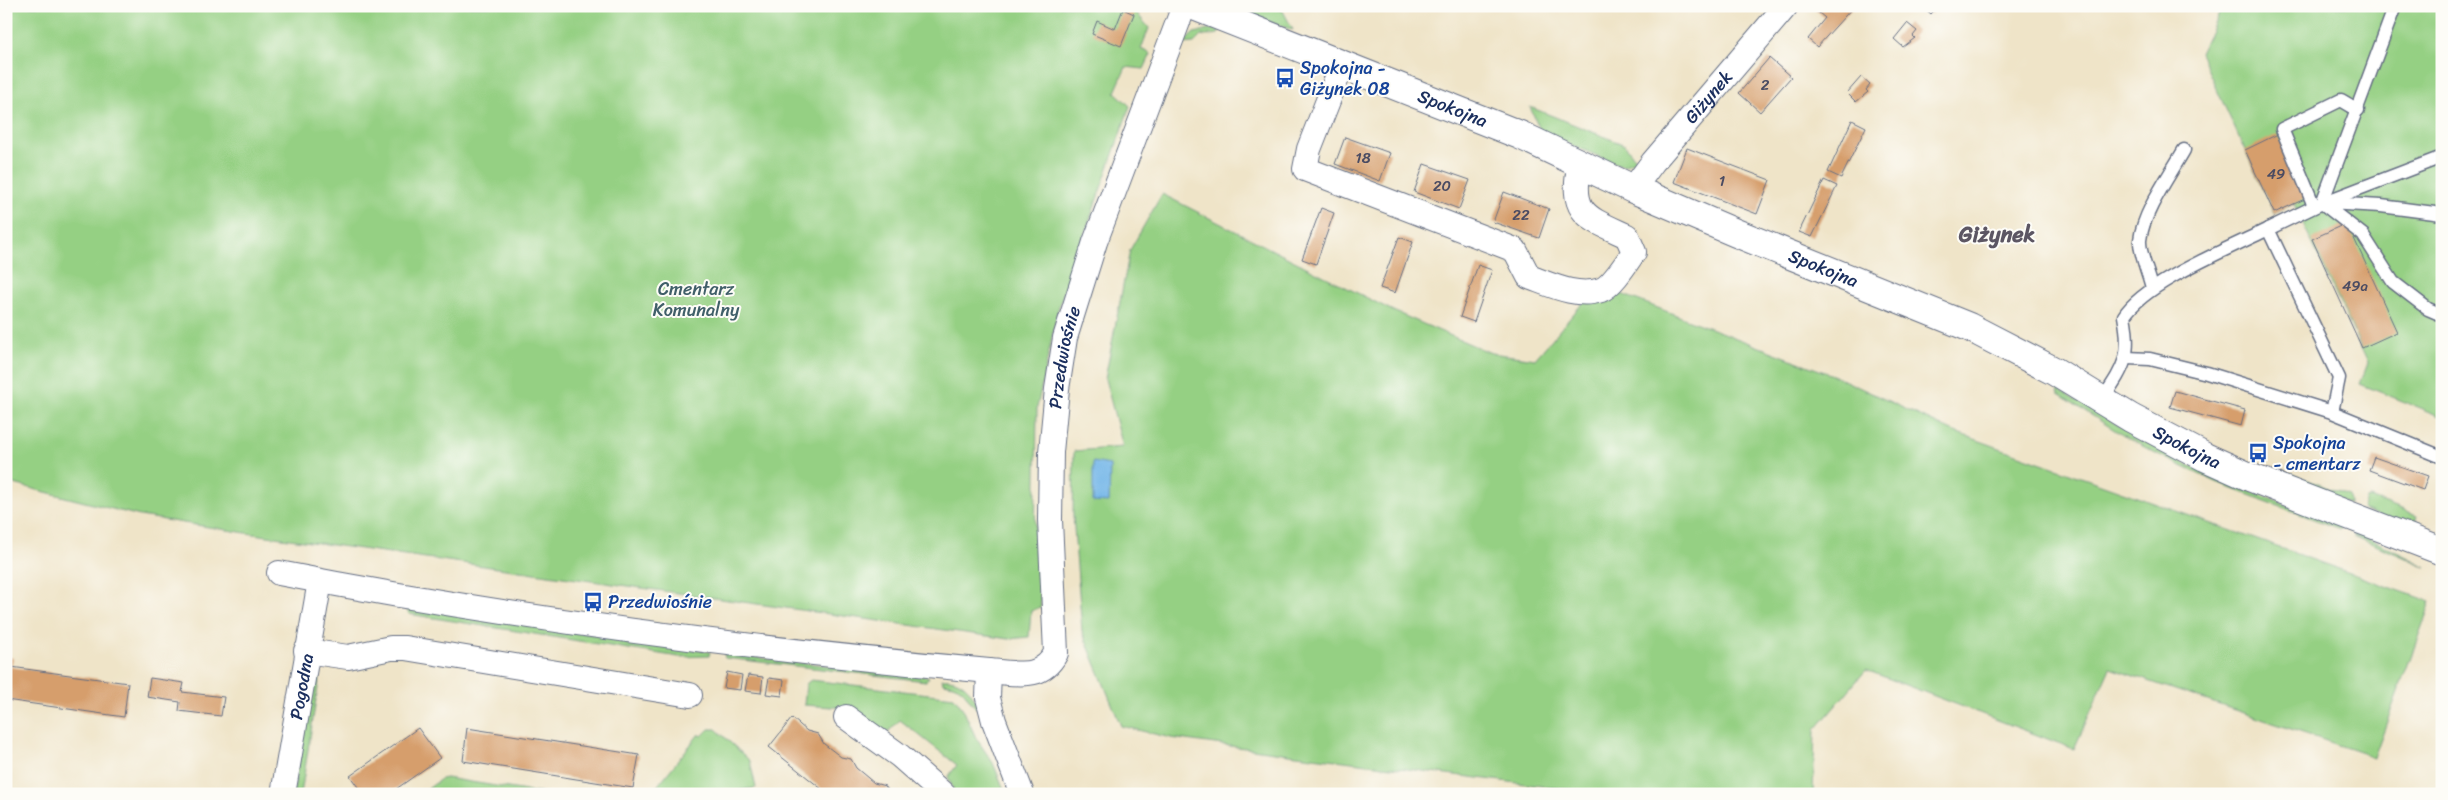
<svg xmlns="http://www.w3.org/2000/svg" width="2448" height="800" viewBox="0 0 2448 800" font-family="Sriracha,sans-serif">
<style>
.green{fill:#95d083;stroke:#588070}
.water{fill:#73b6e8;stroke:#4772a3}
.building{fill:#d69e6c}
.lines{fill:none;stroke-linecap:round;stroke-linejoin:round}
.service-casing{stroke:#656e83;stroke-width:15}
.minor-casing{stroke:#656e83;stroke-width:26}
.tertiary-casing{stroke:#656e83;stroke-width:30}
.service{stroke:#fff;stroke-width:12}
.minor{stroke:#fff;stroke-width:24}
.tertiary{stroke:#fff;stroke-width:28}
.labels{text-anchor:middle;stroke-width:4;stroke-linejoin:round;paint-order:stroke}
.number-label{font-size:15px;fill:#4a4b62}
.transit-label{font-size:18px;fill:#164399;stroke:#fdfcf7;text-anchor:start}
.street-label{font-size:18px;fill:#1b2f5e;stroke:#fdfcf7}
.park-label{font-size:18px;fill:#405f69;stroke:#fdfcf7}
.district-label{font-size:22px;font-weight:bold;fill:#5c5663;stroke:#fdfcf7}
</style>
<rect width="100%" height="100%" fill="#fdfcf7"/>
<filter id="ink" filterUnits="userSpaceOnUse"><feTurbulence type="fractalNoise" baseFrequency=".02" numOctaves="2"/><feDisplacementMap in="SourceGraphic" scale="10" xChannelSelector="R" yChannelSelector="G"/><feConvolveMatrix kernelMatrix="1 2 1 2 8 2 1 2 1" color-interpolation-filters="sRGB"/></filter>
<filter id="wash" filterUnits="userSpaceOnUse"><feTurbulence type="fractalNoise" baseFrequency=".0096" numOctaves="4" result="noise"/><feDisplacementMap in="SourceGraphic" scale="20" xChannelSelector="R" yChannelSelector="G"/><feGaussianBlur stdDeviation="1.12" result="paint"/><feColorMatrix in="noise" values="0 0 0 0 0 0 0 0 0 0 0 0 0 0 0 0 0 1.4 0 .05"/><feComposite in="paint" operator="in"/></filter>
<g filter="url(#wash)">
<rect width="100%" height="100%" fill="#efe4c8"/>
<g class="green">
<path d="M6,6H1123L1135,11L1149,28L1141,49L1151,54L1144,69L1126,67L1115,92L1130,106L1058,309L1037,408L1035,549L1041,607L1031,611L1029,637L1009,639L246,533L140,516L6,482Z"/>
<path d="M1244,6H1272L1283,11L1293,30L1241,12Z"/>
<path d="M2223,6H2442V417L2360,384L2368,363L2294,204L2274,213L2200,53Z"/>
<path d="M1214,29L1220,31L1218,34L1201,36L1194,43L1182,44L1194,33Z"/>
<path d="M1530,107L1625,145L1636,160L1623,165L1617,164L1541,132Z"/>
<path d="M1162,194L1393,311L1491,353L1535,359L1598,285L1835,376L1952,431L2431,602L2374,757L2110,668L2074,749L1866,670L1815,730L1813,794H1604L1289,754L1171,738L1121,726L1082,631L1073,515L1074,451L1123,447L1105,379L1130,250Z"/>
<path d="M2058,390L2180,461L2227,482L2342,526L2340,529L2225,486L2177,464L2127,438L2057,393Z"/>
<path d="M2282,470L2349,496L2350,505Z"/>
<path d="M2370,498L2417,516L2412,529L2362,509L2366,499Z"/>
<path d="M2354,531L2427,567L2354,536Z"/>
<path d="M406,607L710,652L709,656L679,657L409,614Z"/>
<path d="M724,654L929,677L926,681L725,658Z"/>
<path d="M321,668L301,794H293L314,674Z"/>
<path d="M942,679C963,677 973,693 980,710C965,703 971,686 943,683Z"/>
<path d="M811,680L954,697L963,709L976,738L993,763L1006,794H955L948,777L957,765L900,720L884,736L846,708L804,705L806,684Z"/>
<path d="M709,729H716L750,761L756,788L740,790L741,794H651L699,734L702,736Z"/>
<path d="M446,778L545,794H421L441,779Z"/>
</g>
<path class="water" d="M1093,462L1110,465L1109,503L1093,502Z"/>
<g id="blocks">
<g class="building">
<path d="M1814,6H1854L1817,47L1808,39L1825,18L1813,8Z"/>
<path d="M1922,6H1938L1931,14Z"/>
<path d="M1123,9L1134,14L1121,46L1092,34L1097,21L1115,29Z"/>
<path d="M1907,23L1917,31L1913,36L1915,38L1903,47L1894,39Z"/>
<path d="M1769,58L1791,77L1760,112L1739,93Z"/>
<path d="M1861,77L1870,85L1866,90L1868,92L1856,102L1847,93Z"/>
<path d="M1852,120L1866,127L1841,178L1828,172Z"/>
<path d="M2278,134L2307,198L2274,213L2245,150Z"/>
<path d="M1345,137L1390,153L1380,181L1335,164Z"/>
<path d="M1687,148L1770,180L1757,214L1674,182Z"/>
<path d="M1424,164L1470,180L1459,209L1414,192Z"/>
<path d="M1824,180L1837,186L1812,237L1799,232Z"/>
<path d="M1504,192L1549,209L1539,238L1493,222Z"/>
<path d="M1321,208L1334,213L1316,264L1302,259Z"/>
<path d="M2347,223L2397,332L2362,348L2312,239Z"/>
<path d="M1399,237L1413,242L1395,293L1380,288Z"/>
<path d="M1478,265L1492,270L1474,322L1460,317Z"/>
<path d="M2175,391L2245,410L2241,426L2170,407Z"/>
<path d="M2374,457L2428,476L2423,490L2369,470Z"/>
<path d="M6,657L13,658L11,667L128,683L124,717L6,700Z"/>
<path d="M727,672L742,675L740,690L724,688Z"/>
<path d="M748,675L763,677L761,693L745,691Z"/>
<path d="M150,678L184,683L182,692L224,697L221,716L179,711L180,702L147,697Z"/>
<path d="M769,678L784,680L782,696L766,694Z"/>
<path d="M792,718L807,731L818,734L824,744L841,757L851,759L856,768L874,783L885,786L891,794H828L769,747Z"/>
<path d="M418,728L440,758L389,794H363L350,776Z"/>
<path d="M467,728L639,755L633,788L463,761Z"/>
</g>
</g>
</g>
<g filter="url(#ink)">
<use href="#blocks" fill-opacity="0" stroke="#656e83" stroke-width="1"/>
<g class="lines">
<defs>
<g id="service">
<path d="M2322,203L2395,6"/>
<path d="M2322,203L2363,235L2393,282L2428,309L2442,315"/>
<path d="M2327,203L2381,206L2442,214"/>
<path d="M2314,206L2282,129L2341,100L2358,110"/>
<path d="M2268,229L2322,203L2442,157"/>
<path d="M2152,288C2149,274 2139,253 2140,240C2143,212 2170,175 2184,150"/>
<path d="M2127,358L2150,359L2207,373L2332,412L2442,457"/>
<path d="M2102,400C2124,367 2132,357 2124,316C2147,281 2229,249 2268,229L2339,378L2332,412"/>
</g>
<g id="minor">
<path d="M1342,65L1309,149L1305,169L1515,250L1529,277C1551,285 1577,298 1601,290C1612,286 1627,262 1634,252L1627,236C1586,217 1569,214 1580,163"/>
<path id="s1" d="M1633,189L1653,162L1786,6"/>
<path id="s2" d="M279,573C513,619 752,649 989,671C1017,673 1041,681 1056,653L1050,520L1051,452L1057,389L1065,338L1095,242L1184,6"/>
<path d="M306,651L348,657L391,648H405L690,695"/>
<path d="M989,671L988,698L994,721L1022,794"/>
<path d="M846,717L900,756L943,794"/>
<path id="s3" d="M283,794L320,581"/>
</g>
<g id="tertiary">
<path id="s4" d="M1194,6L1520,135L1633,189L1736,233L1969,327L2054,371L2131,418L2205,457L2252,478L2442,551"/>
</g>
</defs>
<use href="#service" class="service-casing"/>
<use href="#minor" class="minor-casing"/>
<use href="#tertiary" class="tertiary-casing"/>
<use href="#service" class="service"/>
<use href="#minor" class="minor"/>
<use href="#tertiary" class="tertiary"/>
</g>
</g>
<defs>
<symbol id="bus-bare" viewBox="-9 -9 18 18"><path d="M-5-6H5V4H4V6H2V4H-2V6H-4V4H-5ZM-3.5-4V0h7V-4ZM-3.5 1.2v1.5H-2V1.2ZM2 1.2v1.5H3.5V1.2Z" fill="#1a4fb4" stroke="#fdfcf7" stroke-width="2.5" paint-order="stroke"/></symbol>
</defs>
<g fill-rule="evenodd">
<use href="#bus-bare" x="1271" y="64" width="28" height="28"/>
<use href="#bus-bare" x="2244" y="439" width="28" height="28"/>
<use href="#bus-bare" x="579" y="588" width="28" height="28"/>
</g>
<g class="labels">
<g class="number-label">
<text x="1765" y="90">2</text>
<text x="1363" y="163">18</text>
<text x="2276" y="179">49</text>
<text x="1722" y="186">1</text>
<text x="1442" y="191">20</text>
<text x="1521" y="220">22</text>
<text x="2355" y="291">49a</text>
</g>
<g class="transit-label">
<text x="1300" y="74">Spokojna -<tspan x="1300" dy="21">Giżynek 08</tspan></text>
<text x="2273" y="449">Spokojna<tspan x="2273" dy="21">- cmentarz</tspan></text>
<text x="608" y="608">Przedwiośnie</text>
</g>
<g class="street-label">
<text dy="6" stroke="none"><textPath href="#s1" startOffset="119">Giżynek</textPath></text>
<text dy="6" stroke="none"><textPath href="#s4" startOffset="278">Spokojna</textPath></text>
<text dy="6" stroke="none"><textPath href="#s4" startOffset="682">Spokojna</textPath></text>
<text dy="6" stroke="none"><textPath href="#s2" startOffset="1089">Przedwiośnie</textPath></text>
<text dy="6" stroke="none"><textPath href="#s4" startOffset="1088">Spokojna</textPath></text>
<text dy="6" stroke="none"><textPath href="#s3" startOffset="109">Pogodna</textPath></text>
</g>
<g class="park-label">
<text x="696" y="295">Cmentarz<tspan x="696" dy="21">Komunalny</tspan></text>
</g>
<g class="district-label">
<text x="1997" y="242">Giżynek</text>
</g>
</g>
<rect width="2448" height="800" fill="none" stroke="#fdfcf7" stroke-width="25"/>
</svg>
